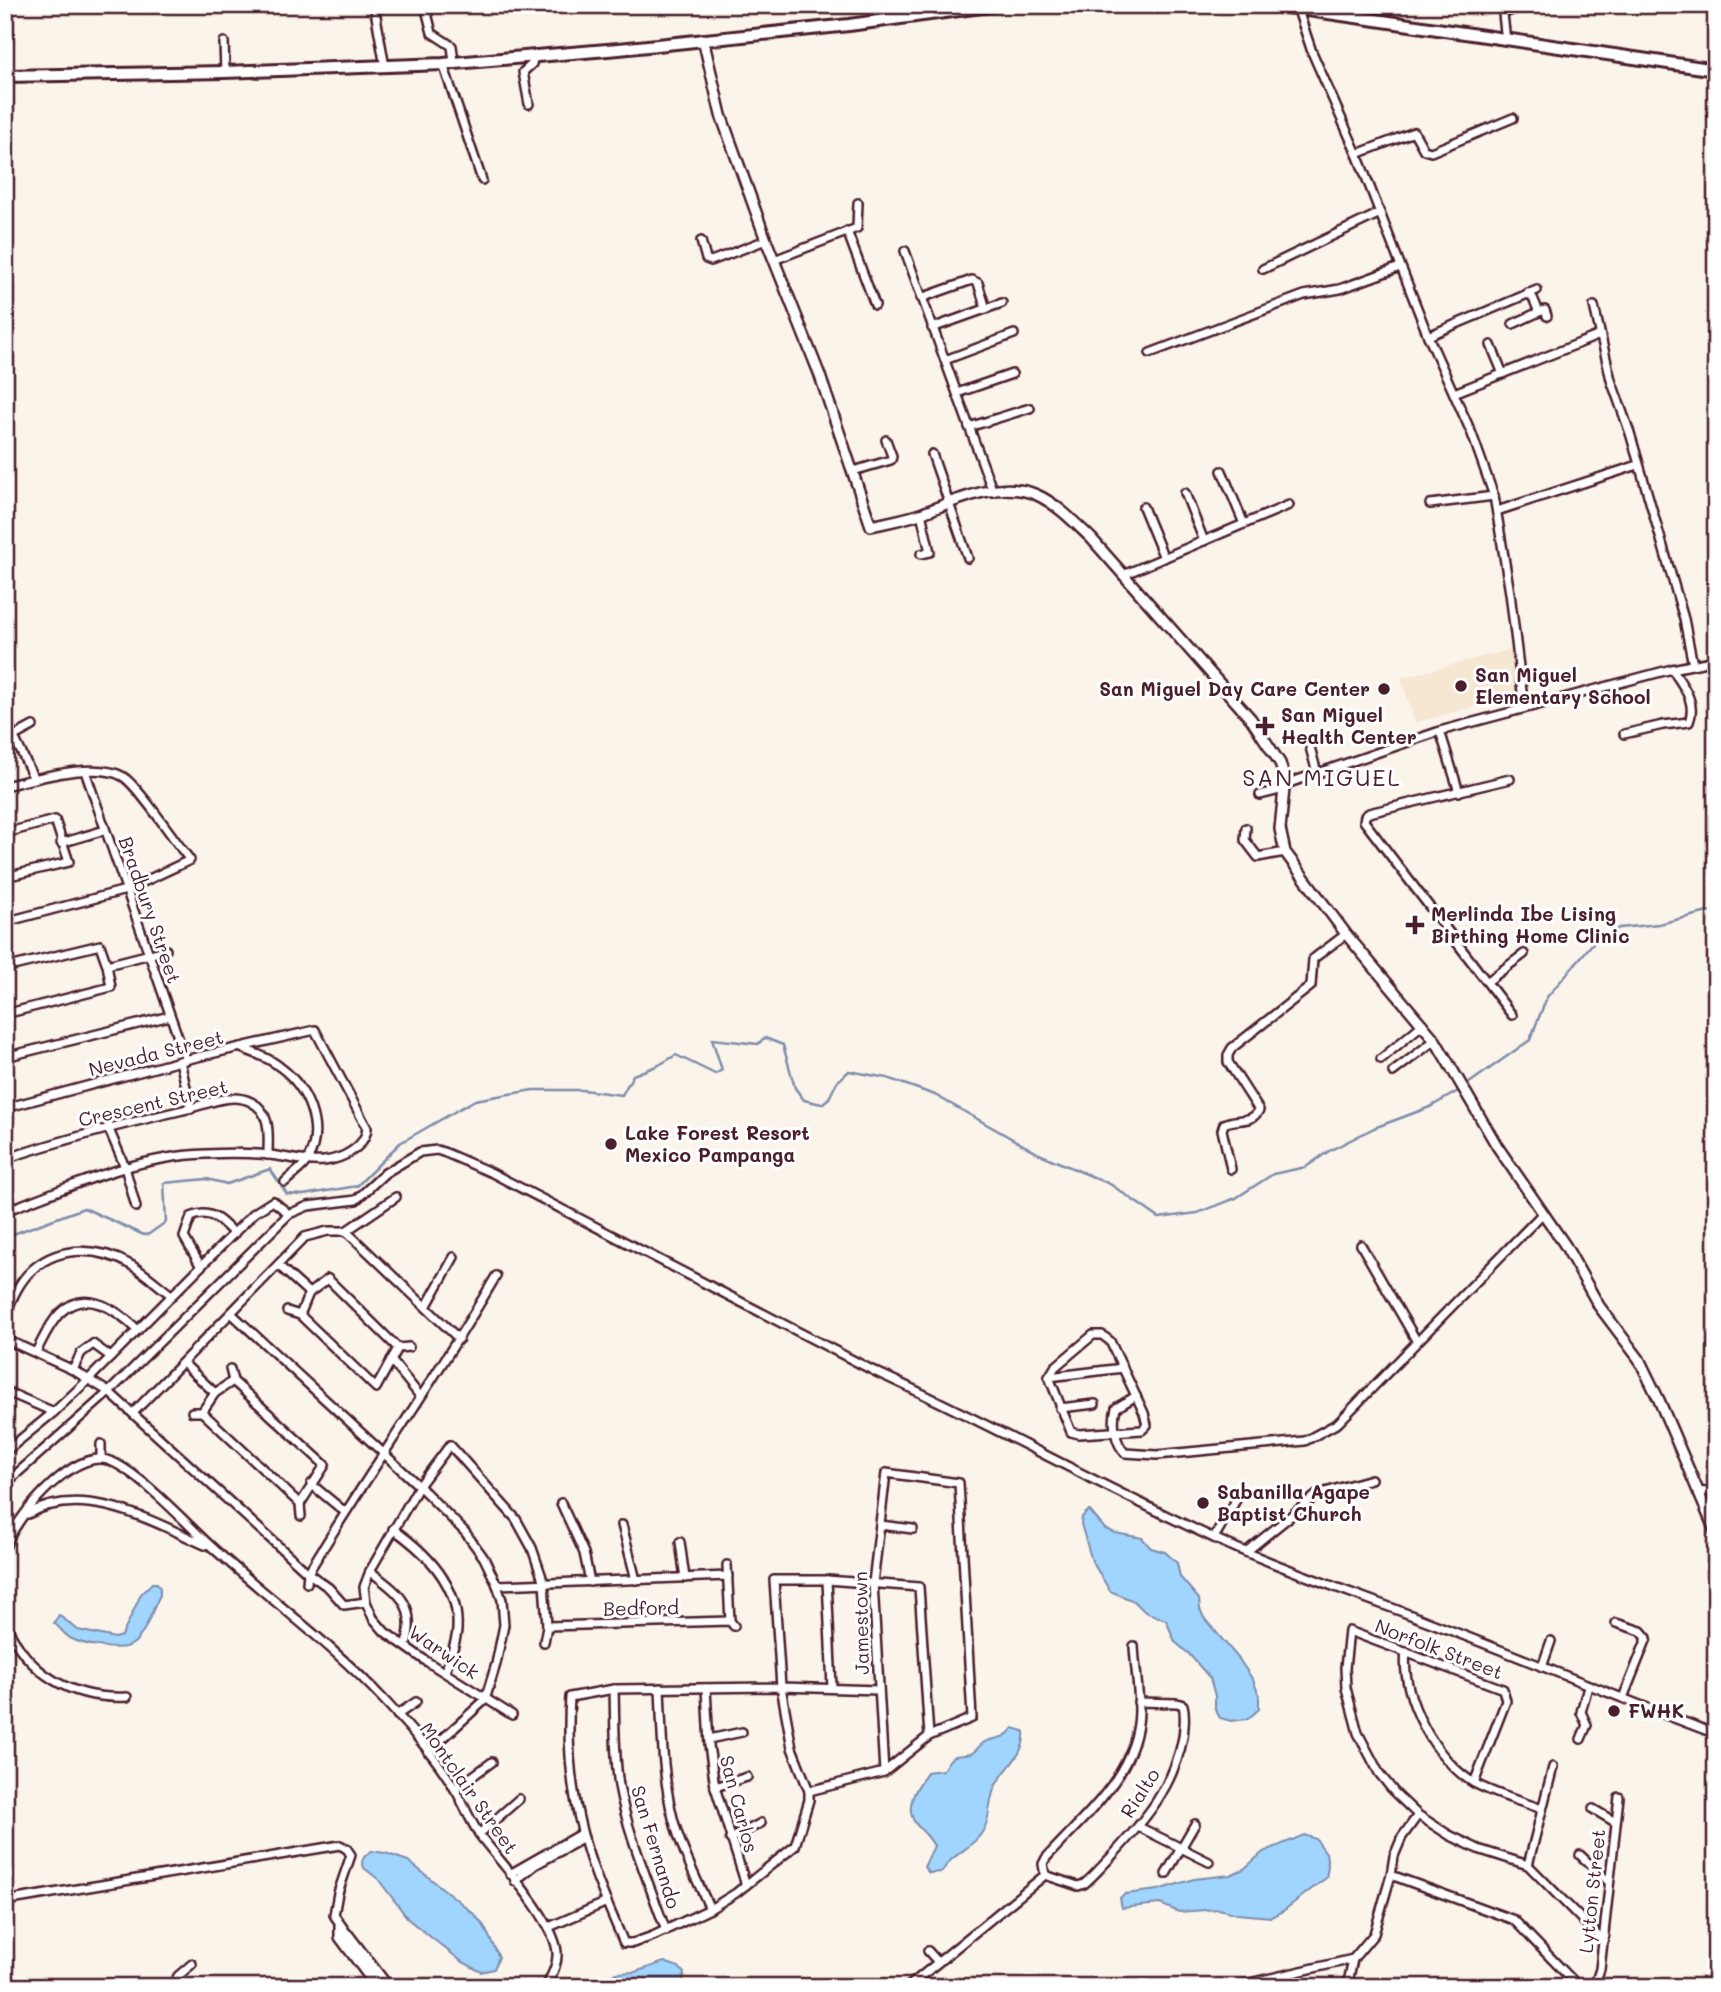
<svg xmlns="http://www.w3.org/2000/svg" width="1721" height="1992" viewBox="0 0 1721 1992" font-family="Mali,sans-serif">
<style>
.built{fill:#f6e7d3}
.water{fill:#a0d5ff;stroke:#7e8caa;stroke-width:2}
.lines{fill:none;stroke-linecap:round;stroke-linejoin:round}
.stream{stroke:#7e8caa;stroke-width:2.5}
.minor-casing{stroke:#4a1f2b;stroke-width:12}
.tertiary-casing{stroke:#4a1f2b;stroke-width:14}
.secondary-casing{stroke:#4a1f2b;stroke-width:16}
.minor{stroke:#fff;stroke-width:7}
.tertiary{stroke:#fff;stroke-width:9}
.secondary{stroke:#fff;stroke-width:10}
.poi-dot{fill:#4a1f2b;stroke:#fff;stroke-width:2.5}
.labels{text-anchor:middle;stroke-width:6;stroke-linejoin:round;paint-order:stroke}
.poi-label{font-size:19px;font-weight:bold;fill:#4a1f2b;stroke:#fff;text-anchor:start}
.street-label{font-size:19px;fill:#4a1f2b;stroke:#fff}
.quarter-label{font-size:23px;letter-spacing:2px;fill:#4a1f2b;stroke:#fff}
</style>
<rect width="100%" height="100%" fill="#fbf4eb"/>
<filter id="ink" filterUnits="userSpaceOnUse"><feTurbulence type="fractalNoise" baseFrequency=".0143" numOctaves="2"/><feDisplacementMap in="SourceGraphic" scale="14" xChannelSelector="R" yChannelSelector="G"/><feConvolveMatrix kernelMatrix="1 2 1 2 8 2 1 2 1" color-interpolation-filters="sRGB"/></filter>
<g filter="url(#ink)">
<path class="built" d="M1512,649L1519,694L1415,723L1401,678Z"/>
<g class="water">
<path d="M1089,1510L1105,1529L1115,1533L1142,1538L1151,1548L1165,1552L1177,1563L1180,1577L1199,1599L1200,1609L1204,1618L1239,1659L1253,1680L1259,1695V1709L1248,1719L1231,1721L1220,1718L1215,1709V1696L1210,1678L1189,1654L1175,1642L1166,1620L1145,1612L1134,1601L1110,1591L1092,1561L1081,1524L1082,1517Z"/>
<path d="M152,1583H157L160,1588V1595C152,1610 146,1633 134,1643C123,1653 83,1645 70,1638C64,1634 59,1627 54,1623L59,1615L78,1630L115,1638L122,1636L141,1594Z"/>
<path d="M1013,1728L1024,1731C1026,1756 1005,1766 995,1787C988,1802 991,1821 981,1834C970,1850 951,1854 942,1872L929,1873L924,1867L934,1846C929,1836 922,1831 916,1824C903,1807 917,1787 927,1772L943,1770C955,1750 953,1758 970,1754C977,1752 978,1746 983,1743C995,1736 1003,1742 1013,1728Z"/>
<path d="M1304,1835L1316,1839L1326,1853L1328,1866L1326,1878L1283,1911L1271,1917L1237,1914L1219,1909L1179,1912L1160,1904L1122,1908L1120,1898L1125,1894L1158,1890L1194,1879L1230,1875L1244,1869L1263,1852Z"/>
<path d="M371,1851L385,1853L408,1861L456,1899L475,1915L484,1926L499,1957L494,1969L481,1972L461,1961L409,1920L378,1879L364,1868L362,1862L364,1857Z"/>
<path d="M664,1962L679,1967L684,1973L682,1987H583L617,1973L635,1972Z"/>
</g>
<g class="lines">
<g class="stream">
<path d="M1465,1086L1530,1040L1547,997L1593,943L1619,928L1659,924L1716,910"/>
<path d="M5,1237L84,1208L144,1235L149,1234L166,1222L164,1183L207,1179L227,1184L270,1169L287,1194L303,1195L357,1186L400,1143L475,1100L533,1090H583L622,1095L633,1075L659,1065L676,1055L715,1074L722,1070L712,1039L758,1044L765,1038L783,1045L795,1088L804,1100L822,1104L829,1098L837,1082L849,1071L887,1078L935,1095L1039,1154L1110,1184L1159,1218L1197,1213L1236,1198L1273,1174L1306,1167L1329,1151L1374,1128L1430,1107L1460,1090"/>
</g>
<defs>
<g id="minor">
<path d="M374,5L385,67"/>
<path d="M425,5L432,33L452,46L454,62"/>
<path d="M1502,5L1506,41"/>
<path d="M1297,7L1312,52L1357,154L1428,336L1472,434L1494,496L1510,593L1524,708"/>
<path d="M1504,13L1526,5"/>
<path d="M224,42L225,72"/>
<path d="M443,64L482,180"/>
<path d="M529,104L523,72L532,64L534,55"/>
<path d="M1357,154L1414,132L1424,150L1431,152L1513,118"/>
<path d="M847,231L875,305"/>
<path d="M701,241L706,259L711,261L766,240"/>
<path d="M905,251L993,492"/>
<path d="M774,260L857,228L858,203"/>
<path d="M1263,269L1380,213"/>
<path d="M1528,293L1533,298L1539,312L1545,310L1547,316"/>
<path d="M921,298L972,280L978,283L986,309"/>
<path d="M1594,306L1611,380L1630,433L1684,619L1693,665"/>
<path d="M1513,324L1539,312"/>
<path d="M932,328L1002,303"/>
<path d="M1428,336L1537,290"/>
<path d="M1491,345L1503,374"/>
<path d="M1150,353L1304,295L1340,289L1400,267"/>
<path d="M945,360L1014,334"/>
<path d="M957,393L1012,374"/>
<path d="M1454,393L1600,335"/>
<path d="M969,427L1030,408"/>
<path d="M932,454L968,558"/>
<path d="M853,471L891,460L892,456L886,440"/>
<path d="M1222,471L1244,524"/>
<path d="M1185,493L1204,541"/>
<path d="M1430,504L1494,496"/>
<path d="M1143,507L1164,558"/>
<path d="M1497,511L1638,465"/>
<path d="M921,513L930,552L921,554"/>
<path d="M1123,575L1289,505"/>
<path d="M5,718L34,779"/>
<path d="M1440,731L1459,792"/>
<path d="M1624,734L1663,725L1689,722C1697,702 1683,686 1672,669"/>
<path d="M5,741L33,726"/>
<path d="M1310,747L1317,773"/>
<path d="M85,771L186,1060"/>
<path d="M1510,779L1369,813L1365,816L1364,821L1512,1015"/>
<path d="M1286,784L1440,731L1672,669L1716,660"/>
<path d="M5,786C35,779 95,761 122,776C138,785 176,843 190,860L126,890L5,922"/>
<path d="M1260,795L1284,789"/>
<path d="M1246,828L1245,840L1258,857L1285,852"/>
<path d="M5,833L55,820L69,862L5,877"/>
<path d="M61,843L105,830"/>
<path d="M107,965L166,950"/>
<path d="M5,968L100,945L107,965L111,987L5,1014"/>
<path d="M1488,981L1524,954"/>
<path d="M241,1048C255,1053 269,1058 280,1067C307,1087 325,1127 308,1159C304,1167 292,1175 285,1182"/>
<path d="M5,1057L170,1016"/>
<path d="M1381,1059L1423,1024"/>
<path d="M180,1061L191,1109"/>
<path d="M1393,1072L1435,1040"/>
<path d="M5,1108L180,1061L315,1030L367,1128C365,1148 342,1159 324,1161C307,1163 288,1157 270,1155C249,1153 227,1153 206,1154C136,1156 70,1187 5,1211"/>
<path d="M108,1127L125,1167L136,1207"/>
<path d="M5,1159C64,1139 123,1124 183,1110C204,1106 230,1091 251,1102C272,1112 268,1136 268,1155"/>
<path d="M1231,1169L1222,1130L1224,1124C1236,1117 1251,1125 1259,1110L1228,1062V1055L1232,1048L1311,986L1313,959L1346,934"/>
<path d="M346,1231L459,1339"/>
<path d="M1361,1245L1416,1340"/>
<path d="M200,1265L184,1237L191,1217C210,1208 222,1221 234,1234"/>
<path d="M278,1265L309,1293"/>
<path d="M328,1279L398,1348L376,1388L300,1315L309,1293Z"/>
<path d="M426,1307L454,1257"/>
<path d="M287,1311L300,1315"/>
<path d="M231,1313L419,1486L465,1532L484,1558L497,1585L502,1600L504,1625L496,1664L485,1700L428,1752"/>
<path d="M5,1316C12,1299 19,1281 33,1269C62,1244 101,1248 131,1265C145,1273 158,1285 171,1295"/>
<path d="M1093,1335H1102L1110,1341L1144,1413L1147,1425L1142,1430L1079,1434L1071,1432L1049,1377L1055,1367Z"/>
<path d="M5,1339L73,1370L109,1392L308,1573L329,1588L344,1605L366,1602"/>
<path d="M398,1348L409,1347"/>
<path d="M36,1352C43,1339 49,1324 60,1313C86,1287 117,1310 138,1330"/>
<path d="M391,1360L420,1396"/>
<path d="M183,1363L215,1393"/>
<path d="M230,1369L233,1381"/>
<path d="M73,1370L81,1353L93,1344L111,1357"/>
<path d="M1049,1377L1123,1368"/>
<path d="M233,1381L325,1465L300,1504L202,1412L215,1393Z"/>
<path d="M5,1391L54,1412"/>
<path d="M1136,1396L1116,1408C1112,1422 1115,1443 1125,1453L1157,1455L1305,1441L1338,1423L1542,1214"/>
<path d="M1060,1408L1095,1404"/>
<path d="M192,1412H202"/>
<path d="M133,1413L305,1237L328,1231H346L396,1197"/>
<path d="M101,1444V1459"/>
<path d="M5,1452L54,1412L89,1379L254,1213L273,1201L289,1214"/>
<path d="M5,1484L109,1392L289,1214L308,1206L356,1200L385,1173L420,1152L437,1150L446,1153L492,1173L874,1371C993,1425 1107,1490 1227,1544C1292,1573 1362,1596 1429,1622C1525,1659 1619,1698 1716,1734"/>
<path d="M311,1484L345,1512"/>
<path d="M1699,1492L1716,1491"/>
<path d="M561,1503L584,1553L590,1582"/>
<path d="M300,1504L301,1516"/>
<path d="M28,1514C85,1482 153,1522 205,1545"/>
<path d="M622,1525L636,1580"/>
<path d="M880,1525L913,1529"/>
<path d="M393,1529C426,1552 460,1586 457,1630C456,1644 450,1658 445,1671"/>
<path d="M1214,1538L1236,1500"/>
<path d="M680,1542L685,1578"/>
<path d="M5,1548C15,1518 67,1456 102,1459C130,1461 190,1528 213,1548C269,1599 332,1644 384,1700C409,1727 438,1759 456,1791C465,1806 471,1824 482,1838C502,1864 554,1920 557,1952C558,1965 551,1976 546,1987"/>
<path d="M1246,1552L1318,1494L1371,1479"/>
<path d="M727,1565L730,1621"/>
<path d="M370,1571C400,1594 417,1605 406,1645"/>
<path d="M827,1580L832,1688"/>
<path d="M307,1583L308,1573C368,1473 437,1378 496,1276"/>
<path d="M497,1585L728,1576"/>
<path d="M5,1622C27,1674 72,1700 127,1697"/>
<path d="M1616,1623L1641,1631L1647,1638L1623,1698"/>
<path d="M547,1626L730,1621L734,1626"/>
<path d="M1406,1652C1400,1697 1437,1763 1476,1784C1497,1795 1520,1801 1542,1809"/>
<path d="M1542,1667L1551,1641"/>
<path d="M660,1688C662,1732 662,1775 673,1818C681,1849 697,1880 710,1909"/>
<path d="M706,1688L709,1745L715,1787L746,1885"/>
<path d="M614,1689C615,1721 614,1754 619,1786C628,1835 649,1883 666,1931"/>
<path d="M879,1690L781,1687L614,1689L570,1697C567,1741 571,1788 582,1831C591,1869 609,1907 624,1943H633L653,1936L710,1909L736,1893L795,1846L809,1800V1791L792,1748L781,1687L774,1580H827L919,1587L929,1736"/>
<path d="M397,1715L416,1702"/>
<path d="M512,1715L426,1661L385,1632L373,1618L366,1602L364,1587L370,1571L419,1486L450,1445L516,1519L532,1548L544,1583L547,1626L544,1642"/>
<path d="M709,1739L742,1732"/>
<path d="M1581,1739L1587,1725L1581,1712L1588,1686"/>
<path d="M1474,1783L1506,1701L1503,1689L1349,1631L1345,1668L1346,1688L1358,1733L1379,1773L1395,1793L1418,1815L1449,1835L1478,1849L1528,1865L1603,1941"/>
<path d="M715,1787L747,1777"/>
<path d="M455,1789L492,1762"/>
<path d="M809,1791L884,1772L929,1736L972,1718L959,1483L886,1473L873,1583L884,1772"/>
<path d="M1593,1809L1615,1822"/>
<path d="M1139,1827L1209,1862"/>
<path d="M479,1834L519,1799"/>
<path d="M730,1839L761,1823"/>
<path d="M1580,1855L1609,1882"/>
<path d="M1528,1865L1553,1767"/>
<path d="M510,1874L582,1833"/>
<path d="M1166,1874L1195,1824"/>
<path d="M1045,1875L1078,1886L1084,1884C1094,1876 1102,1866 1111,1857C1144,1821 1174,1787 1183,1737C1184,1727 1186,1716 1183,1705L1177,1703L1138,1702"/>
<path d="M1045,1875L1043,1864L1046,1858C1085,1815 1138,1773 1139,1711C1139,1689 1135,1667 1134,1646"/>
<path d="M1391,1875L1514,1920L1579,1987"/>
<path d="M515,1881L535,1865L584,1838"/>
<path d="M5,1901L340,1845L347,1849L351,1855L338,1893L334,1915L348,1935"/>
<path d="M549,1927L607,1902"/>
<path d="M5,1946L11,1987"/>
<path d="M928,1951L938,1962"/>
<path d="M172,1987L178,1976L192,1964"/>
<path d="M908,1987L1045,1875"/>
<path d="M1232,1987L1353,1959L1374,1934L1391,1875L1394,1856L1402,1837L1418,1815"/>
<path d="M1347,1987L1353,1959"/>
<path d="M1594,1987L1600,1969L1619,1797"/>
</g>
<g id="tertiary">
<path d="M703,39L721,115L766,240L819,373L871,526C888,522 906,519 923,513C957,500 1001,479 1037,495C1057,504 1075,523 1091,538L1251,719L1280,763L1286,784L1284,789L1280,829L1285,852L1346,934L1435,1040L1497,1146L1565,1245L1599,1306L1639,1359L1659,1400L1716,1533"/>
<path d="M340,1926V1937L377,1987"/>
<path d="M348,1935L388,1987"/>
</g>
<g id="secondary">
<path d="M1274,5L1716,70"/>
<path d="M5,76L225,72L443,64L619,49L849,25L996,5"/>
</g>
</defs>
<use href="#minor" class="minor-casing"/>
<use href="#tertiary" class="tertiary-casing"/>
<use href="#secondary" class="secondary-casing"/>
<use href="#minor" class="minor"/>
<use href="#tertiary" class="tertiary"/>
<use href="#secondary" class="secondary"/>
</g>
</g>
<g class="poi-dot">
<circle cx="1461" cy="686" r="7"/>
<circle cx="1384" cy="689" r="7"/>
<path d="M1261.5 715.5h7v7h7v7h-7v7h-7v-7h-7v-7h7z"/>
<path d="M1411.5 914.5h7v7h7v7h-7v7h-7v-7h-7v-7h7z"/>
<circle cx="611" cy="1144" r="7"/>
<circle cx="1203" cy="1503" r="7"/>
<circle cx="1614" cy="1711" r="7"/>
</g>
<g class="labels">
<g class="poi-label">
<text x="1475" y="682">San Miguel<tspan x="1475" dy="22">Elementary School</tspan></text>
<text x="1370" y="696" text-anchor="end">San Miguel Day Care Center</text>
<text x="1281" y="722">San Miguel<tspan x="1281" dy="22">Health Center</tspan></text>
<text x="1431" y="921">Merlinda Ibe Lising<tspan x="1431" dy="22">Birthing Home Clinic</tspan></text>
<text x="625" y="1140">Lake Forest Resort<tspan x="625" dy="22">Mexico Pampanga</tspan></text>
<text x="1217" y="1499">Sabanilla Agape<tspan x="1217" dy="22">Baptist Church</tspan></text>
<text x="1628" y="1718">FWHK</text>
</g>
<g class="street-label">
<text transform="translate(150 910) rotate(71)" y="7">Bradbury Street</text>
<text transform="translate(156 1053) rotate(-14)" y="7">Nevada Street</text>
<text transform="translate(153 1103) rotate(-13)" y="7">Crescent Street</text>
<text transform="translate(641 1608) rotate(-1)" y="7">Bedford</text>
<text transform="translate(861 1623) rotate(-91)" y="7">Jamestown</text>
<text transform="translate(1439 1649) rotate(21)" y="7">Norfolk Street</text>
<text transform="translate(444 1652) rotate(34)" y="7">Warwick</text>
<text transform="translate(469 1788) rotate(55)" y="7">Montclair Street</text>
<text transform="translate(1140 1793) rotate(-57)" y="7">Rialto</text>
<text transform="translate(739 1804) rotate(75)" y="7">San Carlos</text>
<text transform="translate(656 1847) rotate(73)" y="7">San Fernando</text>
<text transform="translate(1592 1891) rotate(-84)" y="7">Lytton Street</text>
</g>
<g class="quarter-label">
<text x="1322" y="786">SAN MIGUEL</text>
</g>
</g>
<rect width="1721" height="1992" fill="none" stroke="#fff" stroke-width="28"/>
<rect x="14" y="14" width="1693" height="1964" fill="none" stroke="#4a1f2b" stroke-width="2.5" filter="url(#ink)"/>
</svg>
